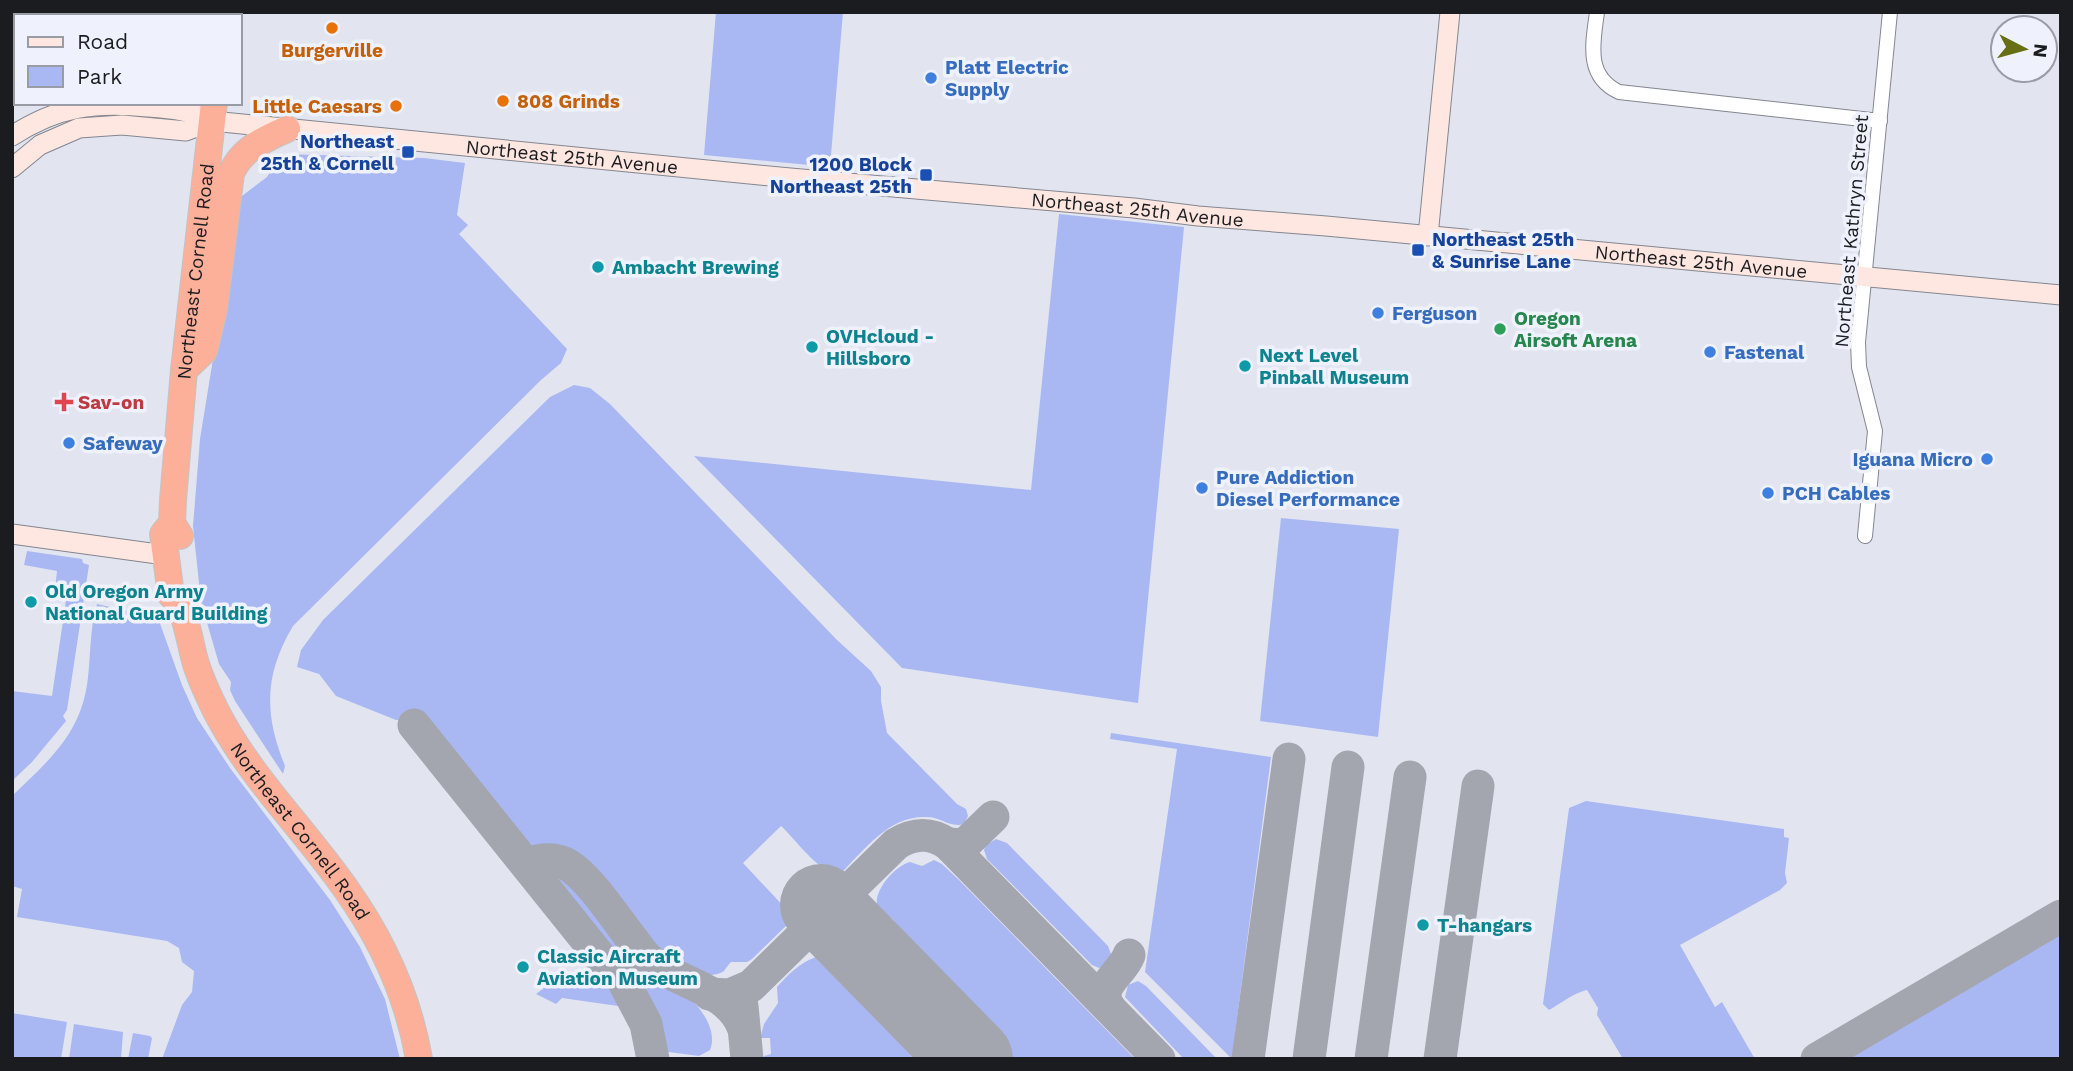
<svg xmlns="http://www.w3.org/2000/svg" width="2073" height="1071" viewBox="0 0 2073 1071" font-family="'Work Sans',sans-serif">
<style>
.green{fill:#a9b8f3}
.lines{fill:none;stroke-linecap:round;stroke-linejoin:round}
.taxiway{stroke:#a4a6af;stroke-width:33}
.runway{stroke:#a4a6af;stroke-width:82}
.street-casing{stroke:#838690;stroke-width:16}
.secondary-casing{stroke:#838690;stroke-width:21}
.highway-casing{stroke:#c4c4c5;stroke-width:28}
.street{stroke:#fff;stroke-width:14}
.secondary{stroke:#fee7e0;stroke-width:19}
.highway{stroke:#fcaf99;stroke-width:26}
.food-dot{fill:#e8710a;stroke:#eff2fd;stroke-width:2.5}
.shop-dot{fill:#3f7fe0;stroke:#eff2fd;stroke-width:2.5}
.transit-dot{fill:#1a4fb4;stroke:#eff2fd;stroke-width:2.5}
.culture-dot{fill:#0f9aa8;stroke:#eff2fd;stroke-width:2.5}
.leisure-dot{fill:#2e9e5b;stroke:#eff2fd;stroke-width:2.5}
.health-dot{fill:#e0444e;stroke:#eff2fd;stroke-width:2.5}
.labels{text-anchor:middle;stroke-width:7;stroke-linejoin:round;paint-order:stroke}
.food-label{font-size:19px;font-weight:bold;fill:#c56008;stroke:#eff2fd}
.shop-label{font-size:19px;font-weight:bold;fill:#366cbe;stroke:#eff2fd;text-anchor:start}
.transit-label{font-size:19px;font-weight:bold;fill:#164399;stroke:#eff2fd;text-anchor:end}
.street-label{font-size:19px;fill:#1b1c20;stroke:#eff2fd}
.culture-label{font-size:19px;font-weight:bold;fill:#0d838f;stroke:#eff2fd;text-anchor:start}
.leisure-label{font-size:19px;font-weight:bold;fill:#27864d;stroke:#eff2fd;text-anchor:start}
.health-label{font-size:19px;font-weight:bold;fill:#be3a42;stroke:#eff2fd;text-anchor:start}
</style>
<rect width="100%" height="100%" fill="#e2e5f0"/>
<g class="green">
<path d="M716,12H843L830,167L704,155Z"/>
<path d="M281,154L424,158L465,163L457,215L468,225L459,234L567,349L561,363L541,380L293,626C264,675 264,714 285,766L283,774L235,701L230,690L231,682L219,664L201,602L193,526L200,439L220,316L234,202L267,177Z"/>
<path d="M1059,214L1184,227L1138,703L902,668L694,456L1031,490Z"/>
<path d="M574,385L590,388L610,404L837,640L871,671L881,687V701L887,733L957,804L966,809L968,816L964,824C950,828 941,817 927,817C890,815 866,848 842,872C823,880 795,838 781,826L743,863L788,911L789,923L752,959L747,962H731C728,965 726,968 724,971C707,984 662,963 649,950C624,928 605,890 582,865C561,852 544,855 526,845L462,760L435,729L420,719L396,720L336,696L319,674L297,667L301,650L323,620L550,397Z"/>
<path d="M1281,518L1399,529L1378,737L1260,721Z"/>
<path d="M27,551L82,559L83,563L89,565L67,710L63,716L66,721L32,762L12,781V691L52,696L66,600L54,598L57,571L24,565Z"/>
<path d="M97,604L158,618L182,685L197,718L230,768L330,900L360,947L385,999L400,1059H162L182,1005L192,992L194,971L182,962L179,948L167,941L17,917L22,889L12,886V796C47,762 79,736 87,685C91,659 89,630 97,604Z"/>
<path d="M1111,733L1271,757L1235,1034L1243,1040L1241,1055L1237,1058H1231L1145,972L1177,749L1110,739Z"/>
<path d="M1586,801L1784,829V837L1789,838L1785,873L1787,883L1780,890L1680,945L1715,1007L1722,1002L1755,1059H1623L1597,1015L1598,1008L1587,990C1573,993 1562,1003 1549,1010L1543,1004L1569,808Z"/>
<path d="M996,839L1007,843L1108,946L1111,954L1107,965L1099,968L1092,965L987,859L984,850L986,845Z"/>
<path d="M934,860L942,864L959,880L1135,1059H1010L897,937C897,908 884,923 878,909C871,892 895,866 910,862L922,866Z"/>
<path d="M549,866L559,868L573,877L633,953L620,954L608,948L543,867Z"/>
<path d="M2061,929V1059H1839Z"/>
<path d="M816,957H822L832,963L836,976L858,980L934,1059H764V1056L771,1054L770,1038H760L764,1024L778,1003L777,987C788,975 799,963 816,957Z"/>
<path d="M589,966C608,968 623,993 628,1010L625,1007L562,998L556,1004L536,994L559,977L566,982Z"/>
<path d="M642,973C672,972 723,1020 710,1050L699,1056L661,1051L655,1020L633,979V975Z"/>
<path d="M1138,981L1146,986L1217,1059H1184L1125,997L1128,985Z"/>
<path d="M12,1013L67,1022L61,1059H12Z"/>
<path d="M74,1024L123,1032L121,1059H69Z"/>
<path d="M133,1033L150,1036L152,1038L148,1059H128Z"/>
</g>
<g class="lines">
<g class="taxiway">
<path d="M414,725L601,958C619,972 640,960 660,967"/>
<path d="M948,844L964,845L993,817"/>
<path d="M527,864C541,859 555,857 568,865C590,878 618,922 635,943C640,950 645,958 653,963C682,984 730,991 743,1027"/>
<path d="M615,965L646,1024L653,1059"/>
<path d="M709,994L730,995L751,986L896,844C914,833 930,832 948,844L1159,1059"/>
<path d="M742,1006L747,1059"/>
<path d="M1109,1007C1095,986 1122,974 1129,955"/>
<path d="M1248,1059L1289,759"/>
<path d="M1309,1059L1348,767"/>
<path d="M1371,1059L1410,777"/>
<path d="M1440,1059L1478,786"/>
<path d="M1817,1059L2061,916"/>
</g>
<path class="runway" d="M821,905L972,1059"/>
<defs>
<g id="street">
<path d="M1597,12C1593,43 1585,76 1619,92L1880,121"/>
<path d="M1865,536L1875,431L1859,367L1858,342L1890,12"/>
</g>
<g id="secondary">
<path id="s1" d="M12,136C58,106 95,102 148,107C175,109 187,110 212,121L790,178L1134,208L1198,216L1326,226L2061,295"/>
<path d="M12,168L40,145L79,128L122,125L186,131L212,121"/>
<path d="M1428,236L1450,12"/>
<path d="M12,534L165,555"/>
</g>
<g id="highway">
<path d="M224,16V12"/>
<path d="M184,370L204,351L214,309L231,173C243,148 263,140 287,129"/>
<path id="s2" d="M172,523L163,534L171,595C187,610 189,642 196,664C201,680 209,697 217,713C251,778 304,829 346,889C383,941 408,996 419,1059"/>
<path id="s3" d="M180,536L172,523L173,500L184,370L214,103"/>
</g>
</defs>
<use href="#street" class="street-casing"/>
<use href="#secondary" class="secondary-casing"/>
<use href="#highway" class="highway-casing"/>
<use href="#street" class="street"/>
<use href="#secondary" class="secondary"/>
<use href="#highway" class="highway"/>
</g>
<g class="food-dot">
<circle cx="332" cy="28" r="7"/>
<circle cx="503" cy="101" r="7"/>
<circle cx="396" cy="106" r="7"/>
</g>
<g class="shop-dot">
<circle cx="931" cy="78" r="7"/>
<circle cx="1378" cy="313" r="7"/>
<circle cx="1710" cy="352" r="7"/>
<circle cx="69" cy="443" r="7"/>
<circle cx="1987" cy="459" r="7"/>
<circle cx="1202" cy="488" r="7"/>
<circle cx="1768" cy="493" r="7"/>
</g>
<g class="transit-dot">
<rect x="401" y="145" width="14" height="14" rx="3.5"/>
<rect x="919" y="168" width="14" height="14" rx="3.5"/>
<rect x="1411" y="243" width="14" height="14" rx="3.5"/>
</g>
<g class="culture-dot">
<circle cx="598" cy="267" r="7"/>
<circle cx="812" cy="347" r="7"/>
<circle cx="1245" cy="366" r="7"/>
<circle cx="31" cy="602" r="7"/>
<circle cx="1423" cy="925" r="7"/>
<circle cx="523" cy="967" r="7"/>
</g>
<circle class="leisure-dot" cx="1500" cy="329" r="7"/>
<path class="health-dot" d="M60.5 391.5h7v7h7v7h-7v7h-7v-7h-7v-7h7z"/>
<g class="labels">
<g class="food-label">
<text x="332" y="57">Burgerville</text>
<text x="517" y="108" text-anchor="start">808 Grinds</text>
<text x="382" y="113" text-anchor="end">Little Caesars</text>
</g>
<g class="shop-label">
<text x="945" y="74">Platt Electric<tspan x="945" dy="22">Supply</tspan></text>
<text x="1392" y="320">Ferguson</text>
<text x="1724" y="359">Fastenal</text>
<text x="83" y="450">Safeway</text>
<text x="1973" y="466" text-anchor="end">Iguana Micro</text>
<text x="1216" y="484">Pure Addiction<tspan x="1216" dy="22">Diesel Performance</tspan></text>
<text x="1782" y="500">PCH Cables</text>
</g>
<g class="transit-label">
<text x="394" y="148">Northeast<tspan x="394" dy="22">25th &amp; Cornell</tspan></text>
<text x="912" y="171">1200 Block<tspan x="912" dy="22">Northeast 25th</tspan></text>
<text x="1432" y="246" text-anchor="start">Northeast 25th<tspan x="1432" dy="22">&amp; Sunrise Lane</tspan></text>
</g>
<g class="street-label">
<text dy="7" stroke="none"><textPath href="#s1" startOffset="570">Northeast 25th Avenue</textPath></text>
<text dy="7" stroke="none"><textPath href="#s1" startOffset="1138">Northeast 25th Avenue</textPath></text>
<text transform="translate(1851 231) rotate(-85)" y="7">Northeast Kathryn Street</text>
<text dy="7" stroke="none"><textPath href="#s1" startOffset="1704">Northeast 25th Avenue</textPath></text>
<text dy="7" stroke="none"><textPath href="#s3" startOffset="268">Northeast Cornell Road</textPath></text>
<text dy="7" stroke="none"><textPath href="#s2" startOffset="348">Northeast Cornell Road</textPath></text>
</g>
<g class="culture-label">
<text x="612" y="274">Ambacht Brewing</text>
<text x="826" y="343">OVHcloud -<tspan x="826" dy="22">Hillsboro</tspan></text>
<text x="1259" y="362">Next Level<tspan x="1259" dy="22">Pinball Museum</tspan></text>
<text x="45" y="598">Old Oregon Army<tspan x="45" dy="22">National Guard Building</tspan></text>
<text x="1437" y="932">T-hangars</text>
<text x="537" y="963">Classic Aircraft<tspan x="537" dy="22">Aviation Museum</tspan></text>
</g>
<g class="leisure-label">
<text x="1514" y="325">Oregon<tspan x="1514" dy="22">Airsoft Arena</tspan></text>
</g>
<g class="health-label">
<text x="78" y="409">Sav-on</text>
</g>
</g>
<rect width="2073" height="1071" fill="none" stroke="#1b1c20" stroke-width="28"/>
<rect x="14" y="14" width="228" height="91" fill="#eff2fd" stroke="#9a9ca5" stroke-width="2"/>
<rect x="28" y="37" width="35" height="10" fill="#fee7e0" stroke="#9a9ca5" stroke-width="2"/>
<text x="77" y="49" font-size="21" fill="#1b1c20">Road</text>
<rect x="28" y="66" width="35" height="21" fill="#a9b8f3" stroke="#9a9ca5" stroke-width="2"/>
<text x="77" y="84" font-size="21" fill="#1b1c20">Park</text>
<g transform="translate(2024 49) rotate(96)"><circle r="33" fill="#eff2fd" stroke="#9a9ca5" stroke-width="2"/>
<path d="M0-5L12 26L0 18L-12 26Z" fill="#676e13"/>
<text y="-10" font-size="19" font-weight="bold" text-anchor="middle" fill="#1b1c20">N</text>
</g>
</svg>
